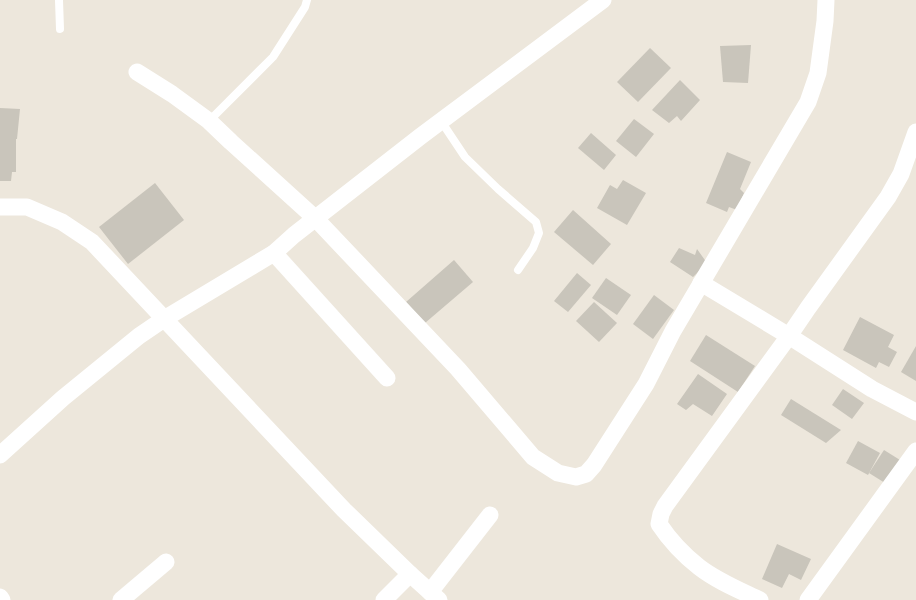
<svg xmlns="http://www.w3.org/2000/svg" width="916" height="600" viewBox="0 0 916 600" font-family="'Titillium Web',sans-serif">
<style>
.building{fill:#c9c5bb}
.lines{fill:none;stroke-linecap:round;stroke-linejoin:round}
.lane{stroke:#fff;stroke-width:8}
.street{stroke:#fff;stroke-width:17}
</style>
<rect width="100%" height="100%" fill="#ede7dc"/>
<g class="building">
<path d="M751,45L748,83L723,82L720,46Z"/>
<path d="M650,48L671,68L638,102L617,82Z"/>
<path d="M680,80L700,100L681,121L677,116L669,123L652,110Z"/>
<path d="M0,108L20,109L17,139H16V172H12L11,181H0Z"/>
<path d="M634,119L654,134L636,157L616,141Z"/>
<path d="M591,133L616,155L604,170L578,148Z"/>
<path d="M727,152L751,162L740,189L744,193L737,210L729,207L727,212L706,203Z"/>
<path d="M623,180L646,193L627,225L597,208L610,185L617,189Z"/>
<path d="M155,183L184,220L128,264L99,227Z"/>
<path d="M573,210L611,244L593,265L554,232Z"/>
<path d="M679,248L695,255L697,249L707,263L693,277L670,262Z"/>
<path d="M454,260L473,282L425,323L406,302Z"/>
<path d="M577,273L591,285L568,312L554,301Z"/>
<path d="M606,278L631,295L617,315L592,298Z"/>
<path d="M654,295L674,310L653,339L633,324Z"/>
<path d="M594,302L617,323L599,342L576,321Z"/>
<path d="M860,317L894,335L888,347L897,352L889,367L879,362L876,368L843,350Z"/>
<path d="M706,335L755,366L738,392L690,361Z"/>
<path d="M916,346V381L901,372Z"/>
<path d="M698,374L727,394L712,416L693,404L686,410L677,404Z"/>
<path d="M843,389L864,403L852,419L832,405Z"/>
<path d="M791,399L841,430L826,443L781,415Z"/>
<path d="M858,441L880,453L868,475L846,463Z"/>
<path d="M884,450L900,460L885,483L869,473Z"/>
<path d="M777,544L811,559L801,580L789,574L782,588L762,579Z"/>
</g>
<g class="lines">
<g class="lane">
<path d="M59,0L60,29"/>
<path d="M209,121L273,57L305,7L307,0"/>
<path d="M441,121L465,157L498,189L536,222L539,233L533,248L518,270"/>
</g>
<g class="street">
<path d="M137,72L172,94L209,121L231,142L316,219L458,369L533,457L558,473L576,477L586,474L594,465L646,384L673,331L808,102L818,73L825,21L826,0"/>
<path d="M0,207H27L62,222L92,242L344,510L410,574L439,600"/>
<path d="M274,253L387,378"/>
<path d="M701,283L789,336L872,389L916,412"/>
<path d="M0,455L63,398L139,336L164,319L274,253L294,235L421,136L603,0"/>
<path d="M430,592L490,515"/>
<path d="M0,597L2,600"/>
<path d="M121,600L166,562"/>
<path d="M384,600L410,574"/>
<path d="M760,600C739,590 717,581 699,567C685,556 669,539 659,524L661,514L665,506L789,336L808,308L888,197L901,174L916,132"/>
<path d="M808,600L916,451"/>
</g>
</g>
</svg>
